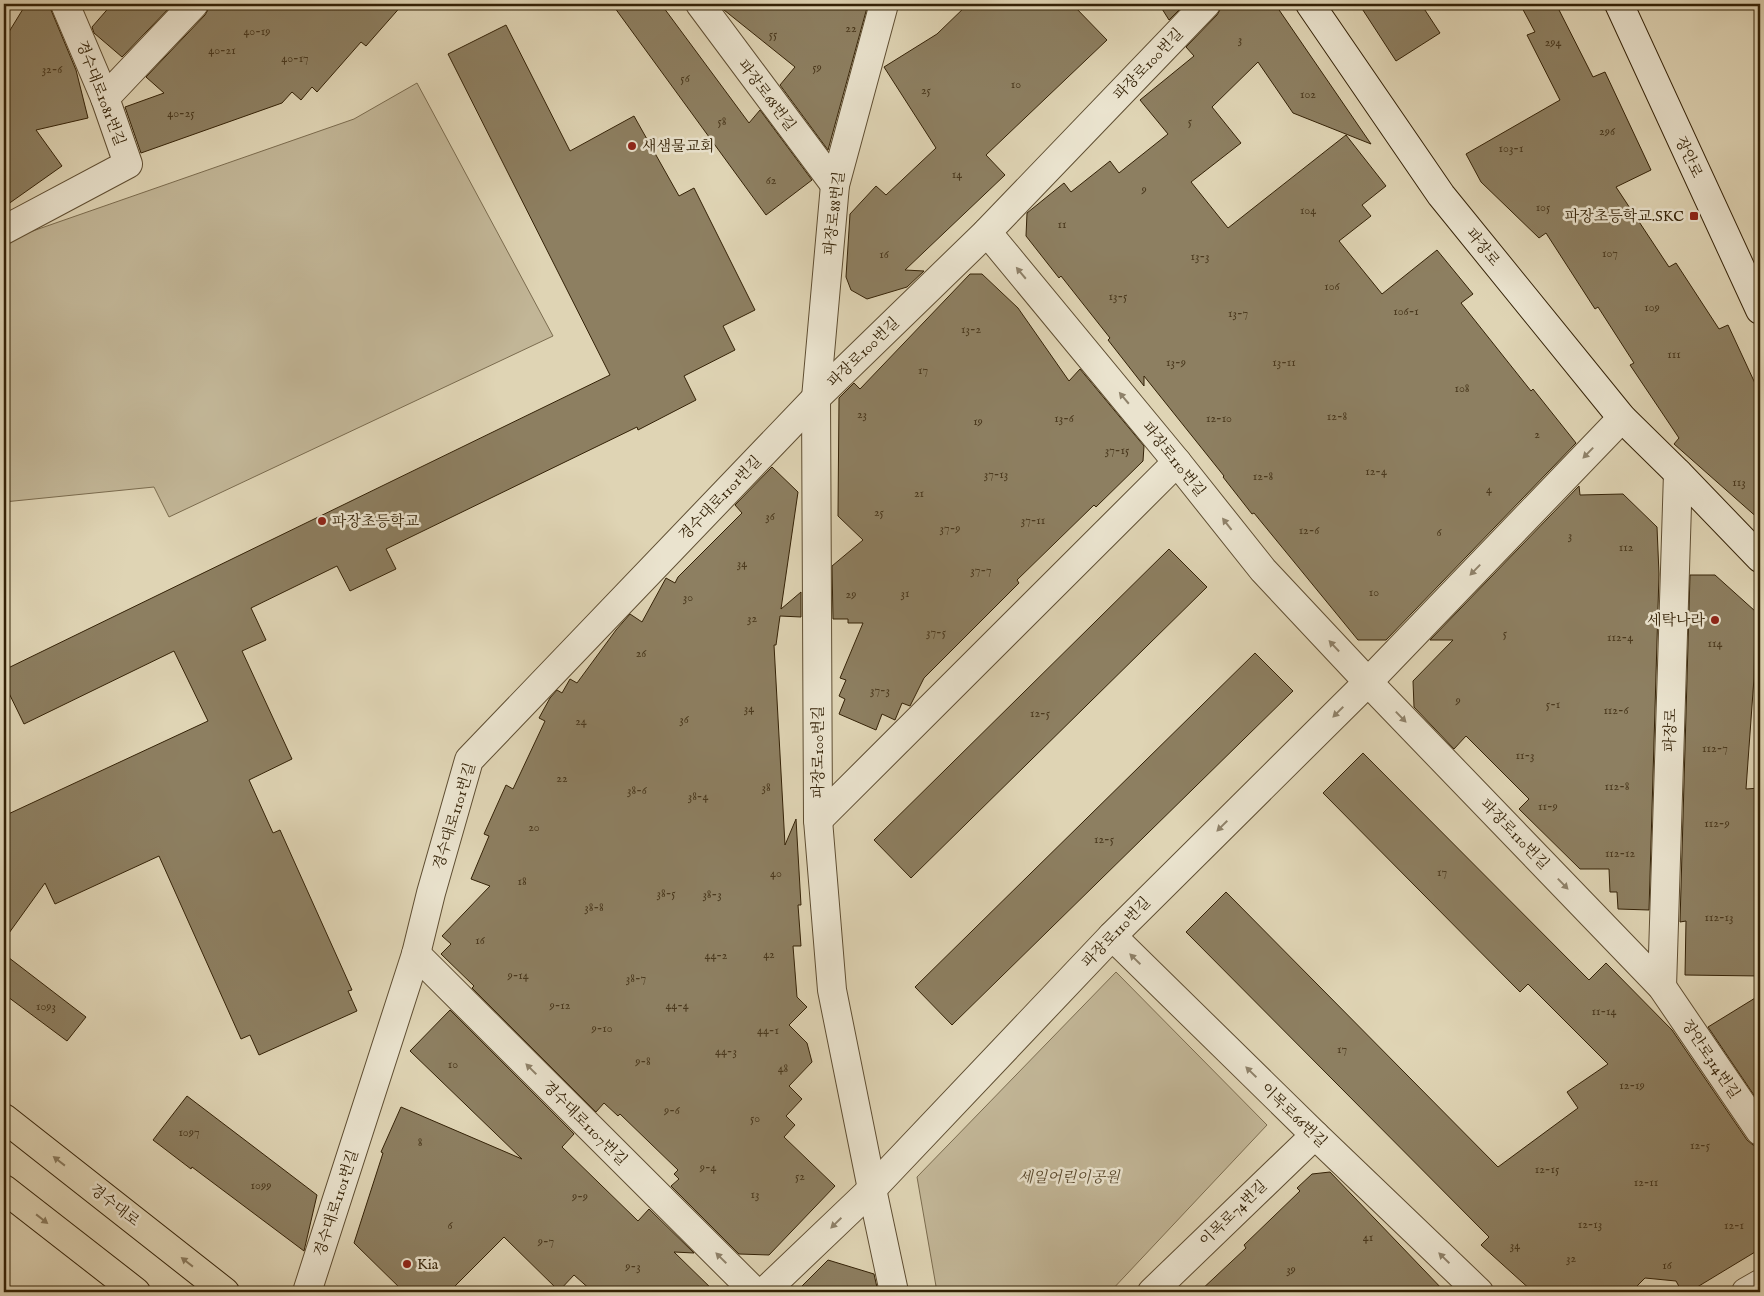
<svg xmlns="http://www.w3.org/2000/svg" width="1764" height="1296" viewBox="0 0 1764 1296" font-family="'IM FELL English','Noto Serif KR',serif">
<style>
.green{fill:#c2b697;stroke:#7b6c4f}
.building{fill:#8d7f61;stroke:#342207}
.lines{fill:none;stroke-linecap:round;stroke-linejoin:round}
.street-casing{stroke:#5f4e32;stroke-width:30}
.secondary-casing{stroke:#342207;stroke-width:30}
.primary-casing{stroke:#342207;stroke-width:30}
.street{stroke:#eae3ce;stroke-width:28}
.secondary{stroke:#eae3ce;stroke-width:28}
.primary{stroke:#dfd4b4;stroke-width:28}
.oneway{fill:#8f826a}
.oneway2{fill:#8a7b5e}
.poi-dot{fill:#8f2418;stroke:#eae3ce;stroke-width:2}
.labels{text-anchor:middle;stroke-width:5;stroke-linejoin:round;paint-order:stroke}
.number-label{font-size:12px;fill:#4a391e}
.street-label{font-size:15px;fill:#342207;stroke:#eae3ce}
.poi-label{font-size:15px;fill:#342207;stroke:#eae3ce;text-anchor:start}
.park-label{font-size:15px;font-style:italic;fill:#58472b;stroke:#eae3ce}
</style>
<rect width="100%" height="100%" fill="#dfd4b4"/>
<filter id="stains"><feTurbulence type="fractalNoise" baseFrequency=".004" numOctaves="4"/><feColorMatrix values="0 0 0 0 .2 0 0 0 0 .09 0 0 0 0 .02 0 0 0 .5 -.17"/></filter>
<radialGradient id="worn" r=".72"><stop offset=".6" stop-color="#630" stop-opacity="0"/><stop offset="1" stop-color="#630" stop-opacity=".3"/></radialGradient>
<g class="green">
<path d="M417,83L553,336L169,517L154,487L4,502V241L354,119Z"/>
<path d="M1116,972L1267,1125L1110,1292H937L917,1177Z"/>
</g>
<g class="building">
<path d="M26,4H50L51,10L76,70L88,118L36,130L62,166L4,207V40Z"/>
<path d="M112,4H173L122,57L94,33L92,27Z"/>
<path d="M209,4H403L366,46L361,42L317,92L312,87L301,100L292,92L282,103L141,153L125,107L164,93L146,77L205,15L209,8Z"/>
<path d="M612,4H661L749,123L760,110L812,180L766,215Z"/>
<path d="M719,4H868L828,150L780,85L795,67L724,10Z"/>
<path d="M968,4H1072L1107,40L986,155L1005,175L905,270L924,271L907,287L867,299L851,290L846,277L850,214L876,186L886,195L936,148L884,67L937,34Z"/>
<path d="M1159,4H1185L1169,20Z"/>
<path d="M1221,4H1275L1371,144L1293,113L1258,62L1212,107L1241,143L1191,182L1228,228L1346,135L1386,186L1362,205L1371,216L1339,241L1382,294L1437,250L1473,294L1461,303L1531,391L1533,389L1576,443L1386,640H1358L1254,513L1252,514L1223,477L1224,476L1144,376V386L1108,340L1110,338L1061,276L1059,278L1026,236L1027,213L1064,183L1071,192L1110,161L1119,173L1168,134L1140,100L1194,56L1186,47L1217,15L1221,8Z"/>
<path d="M1359,4H1421L1440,33L1396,61Z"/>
<path d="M1520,4H1556L1593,77L1605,72L1651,170L1616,187L1669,267L1676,263L1719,329L1728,325L1760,394V520L1674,444L1679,438L1630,365L1634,363L1598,307L1595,309L1546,233L1539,238L1481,182L1466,154L1560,100L1527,35L1535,32Z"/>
<path d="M506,25L570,151L634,116L679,196L694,188L755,310L723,326L735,350L684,376L696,400L638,430L637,427L386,549L396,569L350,591L337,566L251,608L266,640L242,651L292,759L249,780L273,833L280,830L352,990L348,991L357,1011L259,1055L250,1035L241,1039L159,856L55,904L45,883L4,940V816L208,721L174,651L24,724L4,683V670L610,375L448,54Z"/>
<path d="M970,274H982L1018,308L1069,381L1080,369L1144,446L1143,461L1096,507L1094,505L1017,580L1019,583L924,678L910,706L902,703L895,720L882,714L876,730L839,714L845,699L839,696L846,680L840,678L863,623H848V619H833L832,566L863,540L838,516L839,398L854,383L860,389Z"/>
<path d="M772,467L798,492L781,609L801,592V617L780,616L776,645H774L785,845L796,819L801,905H798L801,946H793L797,997L807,1007L789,1025L807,1043L812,1062L789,1086L802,1099L786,1116L795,1125L784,1137L835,1186L769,1255L739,1254L671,1186L679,1179L674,1174L678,1170L620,1114L618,1116L604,1103L596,1112L472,988L474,986L441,954L451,944L442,936L490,886L471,879L489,836L484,834L506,785L513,789L545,721L539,718L550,698L557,690L562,693L570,679L577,683L616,630L630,614L642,622L666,578L675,583L678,577L742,513L735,505Z"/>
<path d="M1579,486L1580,495L1623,494L1657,527L1659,574L1649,910L1618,909L1617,892H1610L1609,869H1580L1519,809L1529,799L1466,736L1454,749L1414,707L1413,681L1453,640H1430Z"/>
<path d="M1169,549L1207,587L911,878L874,840Z"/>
<path d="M1690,575H1715L1755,611L1754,678L1746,789L1760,788V976L1685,975L1686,921L1680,922Z"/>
<path d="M1255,653L1293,691L952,1025L915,987Z"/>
<path d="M1363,753L1589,980L1606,963L1672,1030L1747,1140L1753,1145L1760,1146V1249L1689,1292H1682L1676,1281L1645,1278L1631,1292H1533L1481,1245L1489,1237L1186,932L1226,892L1498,1167L1578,1108L1567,1092L1608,1064L1528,984L1520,992L1323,793Z"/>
<path d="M4,954L86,1017L67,1041L4,994Z"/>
<path d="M1760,995V1104L1708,1027Z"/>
<path d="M450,1010L574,1134L562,1147L638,1221L649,1209L694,1253L674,1252L715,1292H593L574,1275L559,1291L504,1237L449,1292H404L354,1243L383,1153L381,1152L401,1107L522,1159L410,1051Z"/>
<path d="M187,1096L317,1195L304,1251L192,1167L191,1169L153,1140Z"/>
<path d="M1330,1172L1445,1292H1199L1246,1248L1244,1245L1300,1191L1297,1188L1312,1174Z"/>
<path d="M828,1260L874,1274L878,1292H796Z"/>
</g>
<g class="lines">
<defs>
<g id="street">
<path d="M700,4L835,185"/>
<path d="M884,4L835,185L816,398L818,820L832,990L872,1189L894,1292"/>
<path d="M105,98L194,4"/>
<path d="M4,230L128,164L105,98L65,4"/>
<path d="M987,232L1177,462L1263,570L1368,682L1662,987L1760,1131"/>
<path d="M818,820L1177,462"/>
<path d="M1112,936L1315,1135L1479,1292"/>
<path d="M416,954L755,1292"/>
<path d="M1662,987L1678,473"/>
<path d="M307,1292L416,954L431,893L469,760L816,398L987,232L1206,4"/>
<path d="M764,1292L872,1189L1112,936L1368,682L1622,418"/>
<path d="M1152,1292L1315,1135"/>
<path d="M1746,1292L1760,1284"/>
</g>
<g id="secondary">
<path d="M1310,4L1441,195L1622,418L1678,473L1760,558"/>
<path d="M1619,4L1760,310"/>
</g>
<g id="primary">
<path d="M4,1118L225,1292"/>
<path d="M4,1189L136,1292"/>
</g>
</defs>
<use href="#street" class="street-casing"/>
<use href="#secondary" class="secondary-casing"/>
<use href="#primary" class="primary-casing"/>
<use href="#street" class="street"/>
<use href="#secondary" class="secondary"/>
<use href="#primary" class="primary"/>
</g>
<defs><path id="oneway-solid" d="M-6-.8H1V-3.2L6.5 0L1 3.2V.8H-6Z" transform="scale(1.25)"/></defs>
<g class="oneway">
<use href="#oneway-solid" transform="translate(1021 273) rotate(-130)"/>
<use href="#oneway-solid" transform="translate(1124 398) rotate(-130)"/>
<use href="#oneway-solid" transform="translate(1588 453) rotate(134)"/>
<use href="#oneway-solid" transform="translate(1227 524) rotate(-128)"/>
<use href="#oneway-solid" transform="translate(1475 570) rotate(134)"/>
<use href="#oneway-solid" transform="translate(1334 646) rotate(-133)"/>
<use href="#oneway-solid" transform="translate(1338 712) rotate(135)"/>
<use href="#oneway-solid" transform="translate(1401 717) rotate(46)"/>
<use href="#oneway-solid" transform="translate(1222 826) rotate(135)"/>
<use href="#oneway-solid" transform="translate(1563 884) rotate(46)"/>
<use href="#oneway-solid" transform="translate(1135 959) rotate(-136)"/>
<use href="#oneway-solid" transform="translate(531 1069) rotate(-135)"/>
<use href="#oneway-solid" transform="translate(1251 1072) rotate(-136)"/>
<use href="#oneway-solid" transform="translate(836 1223) rotate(136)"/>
<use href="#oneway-solid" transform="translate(721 1258) rotate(-135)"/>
<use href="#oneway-solid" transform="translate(1444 1258) rotate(-136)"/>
</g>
<g class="oneway2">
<use href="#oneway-solid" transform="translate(59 1161) rotate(-142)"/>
<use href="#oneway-solid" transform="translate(42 1219) rotate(38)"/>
<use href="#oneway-solid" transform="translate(187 1262) rotate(-142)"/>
</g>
<g class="poi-dot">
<circle cx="632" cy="146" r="5"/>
<rect x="1689" y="211" width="10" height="10" rx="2.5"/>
<circle cx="322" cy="521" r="5"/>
<circle cx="1715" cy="620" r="5"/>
<circle cx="407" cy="1264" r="5"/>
</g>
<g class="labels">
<g class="number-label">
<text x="851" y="32">22</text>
<text x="257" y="35">40-19</text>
<text x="773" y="38">55</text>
<text x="1240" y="43">3</text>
<text x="1553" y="46">294</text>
<text x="222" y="54">40-21</text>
<text x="295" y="62">40-17</text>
<text x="817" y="71">59</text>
<text x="52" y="73">32-6</text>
<text x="685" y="82">56</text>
<text x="1016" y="88">10</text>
<text x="926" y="94">25</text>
<text x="1308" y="98">102</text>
<text x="181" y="117">40-25</text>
<text x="722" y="125">58</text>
<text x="1190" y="125">5</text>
<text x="1607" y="135">296</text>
<text x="1511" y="152">103-1</text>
<text x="957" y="178">14</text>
<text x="771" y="184">62</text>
<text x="1144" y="193">9</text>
<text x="1543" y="211">105</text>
<text x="1308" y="214">104</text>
<text x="1062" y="228">11</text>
<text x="1610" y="257">107</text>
<text x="884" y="258">16</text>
<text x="1200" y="260">13-3</text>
<text x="1332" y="290">106</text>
<text x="1118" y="300">13-5</text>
<text x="1652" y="311">109</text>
<text x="1406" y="315">106-1</text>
<text x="1238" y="317">13-7</text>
<text x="971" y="333">13-2</text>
<text x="1674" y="358">111</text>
<text x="1176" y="366">13-9</text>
<text x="1284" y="366">13-11</text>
<text x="923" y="374">17</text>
<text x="1462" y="392">108</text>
<text x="862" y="418">23</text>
<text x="1337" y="420">12-8</text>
<text x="1064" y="422">13-6</text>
<text x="1219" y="422">12-10</text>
<text x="978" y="425">19</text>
<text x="1537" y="438">2</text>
<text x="1117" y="454">37-15</text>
<text x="1376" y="475">12-4</text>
<text x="996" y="478">37-13</text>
<text x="1263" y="480">12-8</text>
<text x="1739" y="486">113</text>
<text x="1489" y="493">4</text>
<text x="919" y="497">21</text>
<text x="879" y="516">25</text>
<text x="770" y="520">36</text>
<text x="1033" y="524">37-11</text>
<text x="950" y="532">37-9</text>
<text x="1309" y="534">12-6</text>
<text x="1439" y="536">6</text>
<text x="1570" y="539">3</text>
<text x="1626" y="551">112</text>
<text x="742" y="567">34</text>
<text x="981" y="574">37-7</text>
<text x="1374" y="596">10</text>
<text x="905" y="597">31</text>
<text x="851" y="598">29</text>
<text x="688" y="601">30</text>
<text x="752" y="622">32</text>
<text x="936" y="636">37-5</text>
<text x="1505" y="637">5</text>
<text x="1620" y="641">112-4</text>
<text x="1715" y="647">114</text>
<text x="641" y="657">26</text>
<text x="880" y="694">37-3</text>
<text x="1458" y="704">9</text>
<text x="1553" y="708">5-1</text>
<text x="749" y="712">34</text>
<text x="1616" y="714">112-6</text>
<text x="1040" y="717">12-5</text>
<text x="684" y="723">36</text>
<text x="581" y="725">24</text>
<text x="1715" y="752">112-7</text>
<text x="1525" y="759">11-3</text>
<text x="562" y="782">22</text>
<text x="1617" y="790">112-8</text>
<text x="766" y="791">38</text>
<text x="637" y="794">38-6</text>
<text x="698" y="800">38-4</text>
<text x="1548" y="810">11-9</text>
<text x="1717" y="827">112-9</text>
<text x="534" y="831">20</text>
<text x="1104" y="843">12-5</text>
<text x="1620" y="857">112-12</text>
<text x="1442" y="876">17</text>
<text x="776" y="877">40</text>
<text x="522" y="885">18</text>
<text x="666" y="897">38-5</text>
<text x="712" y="898">38-3</text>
<text x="594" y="911">38-8</text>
<text x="1719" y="921">112-13</text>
<text x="480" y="944">16</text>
<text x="769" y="958">42</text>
<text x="716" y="959">44-2</text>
<text x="518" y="979">9-14</text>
<text x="636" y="982">38-7</text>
<text x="560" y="1009">9-12</text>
<text x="677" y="1009">44-4</text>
<text x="46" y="1010">1093</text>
<text x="1604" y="1015">11-14</text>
<text x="602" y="1032">9-10</text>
<text x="768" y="1034">44-1</text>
<text x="1342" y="1053">17</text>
<text x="726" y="1055">44-3</text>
<text x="643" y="1065">9-8</text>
<text x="453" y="1068">10</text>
<text x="783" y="1072">48</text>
<text x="1632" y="1089">12-19</text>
<text x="672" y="1114">9-6</text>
<text x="755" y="1122">50</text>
<text x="189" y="1136">1097</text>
<text x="420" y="1146">8</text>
<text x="1700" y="1149">12-5</text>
<text x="708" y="1171">9-4</text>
<text x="1547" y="1173">12-15</text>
<text x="800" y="1180">52</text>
<text x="1646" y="1186">12-11</text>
<text x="261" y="1189">1099</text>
<text x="755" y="1198">13</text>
<text x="580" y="1200">9-9</text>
<text x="1590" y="1228">12-13</text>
<text x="450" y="1229">6</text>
<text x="1734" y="1229">12-1</text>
<text x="1368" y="1241">41</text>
<text x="546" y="1245">9-7</text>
<text x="1515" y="1249">34</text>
<text x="1571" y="1262">32</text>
<text x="1667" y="1269">16</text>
<text x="633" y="1270">9-3</text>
<text x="1291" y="1273">39</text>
</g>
<g class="street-label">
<text transform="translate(1148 64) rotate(-46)" y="5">파장로100번길</text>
<text transform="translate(101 93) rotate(69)" y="5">경수대로1081번길</text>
<text transform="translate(767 95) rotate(53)" y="5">파장로68번길</text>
<text transform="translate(1689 157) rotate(65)" y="5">장안로</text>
<text transform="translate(834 213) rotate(-83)" y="5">파장로88번길</text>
<text transform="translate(1483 247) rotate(51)" y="5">파장로</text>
<text transform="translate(863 352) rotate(-44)" y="5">파장로100번길</text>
<text transform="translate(1174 459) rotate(51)" y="5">파장로110번길</text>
<text transform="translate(720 498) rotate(-46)" y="5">경수대로1101번길</text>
<text transform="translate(1670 730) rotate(-88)" y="5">파장로</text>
<text transform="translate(818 752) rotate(-90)" y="5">파장로100번길</text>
<text transform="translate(454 816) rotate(-73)" y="5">경수대로1101번길</text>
<text transform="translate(1515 834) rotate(46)" y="5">파장로110번길</text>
<text transform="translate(1116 932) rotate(-46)" y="5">파장로110번길</text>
<text transform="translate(1711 1059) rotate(56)" y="5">장안로314번길</text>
<text transform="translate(1294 1115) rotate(44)" y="5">이목로66번길</text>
<text transform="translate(585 1123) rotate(45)" y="5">경수대로1107번길</text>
<text transform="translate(336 1203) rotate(-72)" y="5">경수대로1101번길</text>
<text transform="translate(115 1205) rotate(38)" y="5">경수대로</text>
<text transform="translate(1233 1213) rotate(-44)" y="5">이목로74번길</text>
</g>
<g class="poi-label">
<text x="642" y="151">새샘물교회</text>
<text x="1684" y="221" text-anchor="end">파장초등학교.SKC</text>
<text x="332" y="526">파장초등학교</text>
<text x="1705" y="625" text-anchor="end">세탁나라</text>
<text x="417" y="1269">Kia</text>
</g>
<g class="park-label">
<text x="1069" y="1182">세일어린이공원</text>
</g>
</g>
<rect width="1764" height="1296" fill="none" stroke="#dfd4b4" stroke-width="20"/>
<rect x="5" y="5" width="1754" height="1286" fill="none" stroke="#342207" stroke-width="2.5"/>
<rect x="10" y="10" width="1744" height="1276" fill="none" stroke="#342207"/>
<rect width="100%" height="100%" filter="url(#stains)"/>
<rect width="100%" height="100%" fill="url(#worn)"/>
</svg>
